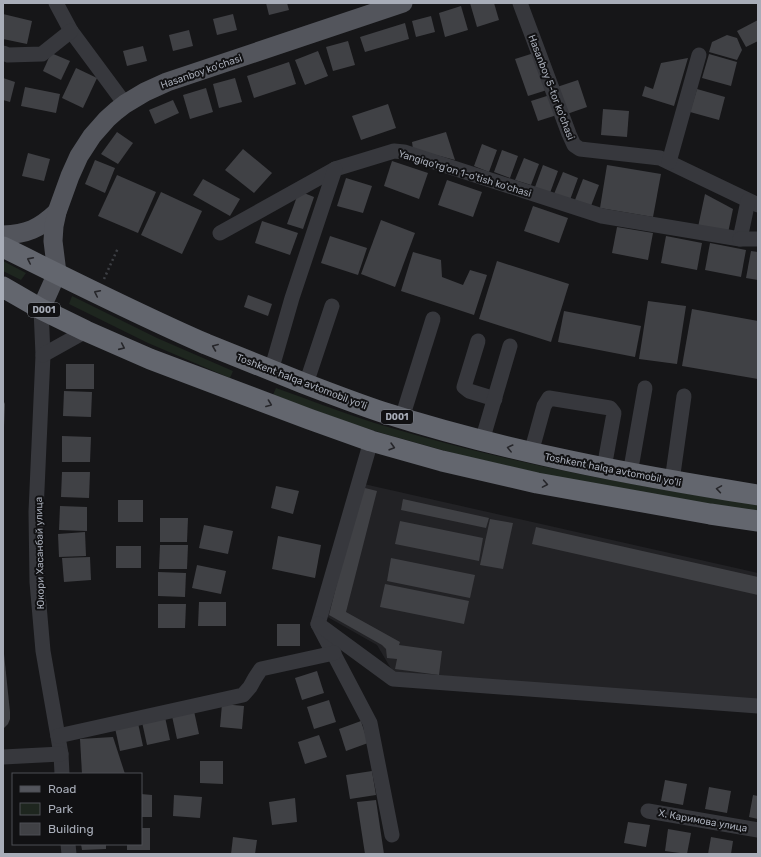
<svg xmlns="http://www.w3.org/2000/svg" width="761" height="857" viewBox="0 0 761 857" font-family="Rubik,sans-serif">
<style>
.built{fill:#222225}
.green{fill:#1e261f}
.building{fill:#404145}
.lines{fill:none;stroke-linecap:round;stroke-linejoin:round}
.path{stroke:#3d3f44;stroke-width:2.5;stroke-dasharray:2 3;stroke-linecap:butt}
.minor{stroke:#37383d;stroke-width:15}
.major{stroke:#53555c;stroke-width:19}
.highway{stroke:#63666e;stroke-width:21}
.oneway{stroke:#26262a}
.labels{text-anchor:middle;stroke-width:4;stroke-linejoin:round;paint-order:stroke}
.shield{fill:#111113;stroke:#7b7e86;stroke-width:1}
.shield-label{font-size:9px;font-weight:bold;fill:#a8adb8}
.street-label{font-size:10px;fill:#a8adb8;stroke:#111113}
</style>
<rect width="100%" height="100%" fill="#161618"/>
<path class="built" d="M355,482L758,573V700L393,672L377,645L324,615Z"/>
<g class="green">
<path d="M3,261L26,273L21,280L3,271Z"/>
<path d="M72,296L157,338L233,371L230,378L148,343L69,304Z"/>
<path d="M276,388C313,401 350,416 388,427C509,463 633,486 758,505V514L573,481L460,455L385,434L347,422L273,395Z"/>
</g>
<g class="building">
<path d="M266,3H287L289,10L269,15Z"/>
<path d="M470,3H494L499,20L477,27Z"/>
<path d="M461,6L468,30L445,37L439,13Z"/>
<path d="M3,14L32,21L27,44L3,39Z"/>
<path d="M233,14L237,30L217,35L213,19Z"/>
<path d="M431,16L435,32L416,37L412,21Z"/>
<path d="M758,20V41L746,47L737,31Z"/>
<path d="M405,23L409,39L365,52L360,37Z"/>
<path d="M189,30L193,46L173,51L169,35Z"/>
<path d="M727,35L737,38L742,50L737,60L709,52L712,42Z"/>
<path d="M348,41L355,65L333,71L326,47Z"/>
<path d="M143,46L147,61L127,66L123,51Z"/>
<path d="M318,51L328,76L305,85L295,60Z"/>
<path d="M51,53L70,61L61,80L43,71Z"/>
<path d="M534,53L547,90L528,96L515,59Z"/>
<path d="M709,54L737,62L731,86L702,78Z"/>
<path d="M688,58L674,106L642,96L645,86L653,89L661,63Z"/>
<path d="M289,62L296,84L254,98L247,76Z"/>
<path d="M76,68L97,78L83,108L62,98Z"/>
<path d="M3,78L15,82L10,102L3,100Z"/>
<path d="M235,78L242,102L219,108L213,84Z"/>
<path d="M578,80L587,107L567,114L557,87Z"/>
<path d="M25,87L60,94L56,113L21,106Z"/>
<path d="M206,88L213,112L190,119L183,95Z"/>
<path d="M697,89L725,97L719,120L690,112Z"/>
<path d="M550,95L557,115L538,121L531,101Z"/>
<path d="M173,100L179,113L155,124L149,110Z"/>
<path d="M388,104L396,128L361,140L352,116Z"/>
<path d="M603,109L629,111L627,137L601,135Z"/>
<path d="M117,132L133,143L118,164L101,154Z"/>
<path d="M446,132L455,160L413,149L412,142Z"/>
<path d="M482,144L497,150L489,172L474,166Z"/>
<path d="M243,149L272,173L254,193L225,170Z"/>
<path d="M502,150L518,156L510,178L494,172Z"/>
<path d="M28,153L50,159L44,181L22,176Z"/>
<path d="M524,158L539,164L531,185L515,180Z"/>
<path d="M95,160L115,168L105,193L85,184Z"/>
<path d="M392,161L428,173L419,199L384,186Z"/>
<path d="M543,165L558,171L550,193L535,187Z"/>
<path d="M607,165L661,174L653,217L600,208Z"/>
<path d="M563,172L578,178L570,200L554,194Z"/>
<path d="M117,175L156,192L138,233L98,216Z"/>
<path d="M346,178L372,186L363,213L337,206Z"/>
<path d="M203,179L240,199L230,216L193,195Z"/>
<path d="M583,179L599,185L591,206L575,200Z"/>
<path d="M447,180L482,192L473,217L438,205Z"/>
<path d="M299,191L314,197L303,229L287,224Z"/>
<path d="M161,192L202,211L182,254L141,235Z"/>
<path d="M705,194L733,209L728,233L698,227Z"/>
<path d="M533,206L568,218L559,243L524,231Z"/>
<path d="M381,220L415,233L395,287L361,274Z"/>
<path d="M262,221L298,233L290,255L255,243Z"/>
<path d="M617,227L653,233L648,260L612,253Z"/>
<path d="M330,236L367,248L358,275L321,263Z"/>
<path d="M666,236L702,243L697,270L661,263Z"/>
<path d="M710,243L746,250L741,277L705,270Z"/>
<path d="M751,251L758,252V280L746,278Z"/>
<path d="M413,252L441,260L442,277L463,285L470,270L487,275L474,315L401,291Z"/>
<path d="M497,261L569,284L551,342L479,319Z"/>
<path d="M248,295L272,304L268,316L244,307Z"/>
<path d="M648,301L686,306L677,364L639,359Z"/>
<path d="M692,309L758,321V379L682,366Z"/>
<path d="M564,311L641,326L635,357L558,342Z"/>
<rect x="66" y="364" width="28" height="25"/>
<path d="M64,391L92,392L91,417L63,416Z"/>
<path d="M3,400L5,404L4,427H3Z"/>
<path d="M62,436L91,437L90,462H62Z"/>
<path d="M62,472H90L89,498L61,497Z"/>
<path d="M276,486L299,491L293,514L271,508Z"/>
<path d="M361,487L377,491L346,612L400,642L399,645L442,651L439,675L395,669L397,659L387,658L386,649L382,645L329,615Z"/>
<path d="M403,499L489,518L486,528L401,510Z"/>
<rect x="118" y="500" width="25" height="22"/>
<path d="M60,506L87,507V531L59,530Z"/>
<path d="M160,518H188L187,542H160Z"/>
<path d="M490,519L513,523L503,569L480,565Z"/>
<path d="M400,521L483,538L479,561L395,544Z"/>
<path d="M204,525L233,531L228,554L199,548Z"/>
<path d="M536,527L758,577V595L532,544Z"/>
<path d="M85,532L86,556L59,557L58,534Z"/>
<path d="M278,536L321,545L315,578L272,569Z"/>
<path d="M160,545H188L187,569H159Z"/>
<rect x="116" y="546" width="25" height="22"/>
<path d="M90,557L91,580L64,582L62,558Z"/>
<path d="M391,558L475,575L470,598L387,581Z"/>
<path d="M197,565L226,571L221,594L192,588Z"/>
<path d="M158,572L186,573L185,597L158,596Z"/>
<path d="M385,584L469,601L464,624L380,607Z"/>
<path d="M199,602H226V626H198Z"/>
<path d="M158,604H186L185,628H158Z"/>
<rect x="277" y="624" width="23" height="22"/>
<path d="M3,654H4L10,712V719L8,724L3,729Z"/>
<path d="M317,671L324,693L302,700L295,678Z"/>
<path d="M329,700L336,722L314,729L307,707Z"/>
<path d="M222,704L244,706L242,729L220,727Z"/>
<path d="M194,711L199,734L177,739L172,716Z"/>
<path d="M165,717L170,740L147,745L142,722Z"/>
<path d="M361,721L368,743L346,751L339,729Z"/>
<path d="M138,723L143,746L120,751L115,728Z"/>
<path d="M319,735L327,757L305,764L298,742Z"/>
<path d="M113,737L125,774H82L80,739Z"/>
<path d="M200,761H223V784L200,783Z"/>
<path d="M372,771L376,795L350,799L346,775Z"/>
<path d="M665,780L687,784L683,805L661,801Z"/>
<path d="M709,787L731,791L727,813L705,809Z"/>
<path d="M141,794L152,795V817H141Z"/>
<path d="M174,795L202,797L200,818L173,816Z"/>
<path d="M753,795L758,796V819L749,817Z"/>
<path d="M295,798L297,822L272,825L269,802Z"/>
<path d="M376,800L384,854H365L357,802Z"/>
<path d="M628,822L650,825L646,847L624,843Z"/>
<path d="M141,828H150V850H127V844H141Z"/>
<path d="M668,829L691,833L687,854L665,851Z"/>
<path d="M233,837L257,840L255,854H231Z"/>
<path d="M711,837L733,841L731,854H708Z"/>
<path d="M81,844H106V849L82,850Z"/>
</g>
<g class="lines">
<path class="path" d="M104,279L118,248"/>
<g class="minor">
<path d="M56,3L71,31L125,104"/>
<path d="M520,3L569,134L574,145L580,149L660,158L758,205"/>
<path d="M3,53L8,55L42,54L71,31"/>
<path d="M669,162L699,55"/>
<path d="M220,233L335,169L394,151L404,152L602,216L740,239L748,201"/>
<path d="M740,239H758"/>
<path d="M41,309L43,355L36,512L37,582L43,651L61,754L62,774"/>
<path d="M478,341L464,387L469,391L495,399"/>
<path d="M43,355L86,331"/>
<path d="M271,371L292,298L335,169"/>
<path d="M306,384L332,306"/>
<path d="M402,418L433,319"/>
<path d="M371,441L318,624L370,723L392,835"/>
<path d="M482,441L510,346"/>
<path d="M531,453L544,406L549,398L610,408L614,413L604,468"/>
<path d="M630,474L645,388"/>
<path d="M672,481L684,396"/>
<path d="M318,624L393,679L758,706"/>
<path d="M58,736L243,695L250,687L255,678L261,669L334,653"/>
<path d="M3,757L61,754"/>
<path d="M648,811L758,830"/>
<path d="M68,844L69,854"/>
</g>
<g class="major">
<path d="M3,235C27,234 39,229 57,212"/>
<path d="M41,309L57,273L53,241L54,226L57,212L70,176L79,156L92,136L107,119L116,111L125,104L145,92L167,82L403,3"/>
</g>
<g class="highway">
<path d="M3,247C70,280 137,314 206,344C238,357 270,370 303,383C329,393 355,403 382,412C504,451 631,475 758,495"/>
<path d="M3,287L41,309L86,331L150,359L309,419L371,441L442,461L537,483L710,514L758,521"/>
</g>
</g>
<defs><path id="oneway-chevron" d="M-2-3.5L2.5 0L-2 3.5" fill="none" stroke-width="1.6" stroke-linecap="round" stroke-linejoin="round"/></defs>
<g class="oneway">
<use href="#oneway-chevron" transform="translate(30 260) rotate(-154)"/>
<use href="#oneway-chevron" transform="translate(97 293) rotate(-154)"/>
<use href="#oneway-chevron" transform="translate(122 347) rotate(24)"/>
<use href="#oneway-chevron" transform="translate(215 347) rotate(-158)"/>
<use href="#oneway-chevron" transform="translate(269 404) rotate(21)"/>
<use href="#oneway-chevron" transform="translate(392 447) rotate(16)"/>
<use href="#oneway-chevron" transform="translate(510 448) rotate(-166)"/>
<use href="#oneway-chevron" transform="translate(545 484) rotate(10)"/>
<use href="#oneway-chevron" transform="translate(719 489) rotate(-171)"/>
</g>
<g class="labels">
<g class="shield">
<rect x="28" y="303" width="32" height="14" rx="3"/>
<rect x="381" y="410" width="32" height="14" rx="3"/>
</g>
<g class="shield-label">
<text x="44" y="313">D001</text>
<text x="397" y="420">D001</text>
</g>
<g class="street-label">
<text transform="translate(201 71) rotate(-19)" y="4">Hasanboy ko'chasi</text>
<text transform="translate(552 87) rotate(69)" y="4">Hasanboy 5-tor ko'chasi</text>
<text transform="translate(465 173) rotate(17)" y="4">Yangiqo'rg'on 1-o'tish ko'chasi</text>
<text transform="translate(302 381) rotate(21)" y="4">Toshkent halqa avtomobil yo'li</text>
<text transform="translate(613 469) rotate(11)" y="4">Toshkent halqa avtomobil yo'li</text>
<text transform="translate(39 553) rotate(-91)" y="4">Юкори Хасанбай улица</text>
<text transform="translate(703 820) rotate(10)" y="4">Х. Каримова улица</text>
</g>
</g>
<rect width="761" height="857" fill="none" stroke="#a8adb8" stroke-width="8"/>
<rect x="12" y="773" width="130" height="72" fill="#111113" stroke="#4d4f55"/>
<rect x="20" y="786" width="20" height="6" fill="#53555c" stroke="#4d4f55"/>
<text x="48" y="793" font-size="12" fill="#a8adb8">Road</text>
<rect x="20" y="803" width="20" height="12" fill="#1e261f" stroke="#4d4f55"/>
<text x="48" y="813" font-size="12" fill="#a8adb8">Park</text>
<rect x="20" y="823" width="20" height="12" fill="#404145" stroke="#4d4f55"/>
<text x="48" y="833" font-size="12" fill="#a8adb8">Building</text>
</svg>
